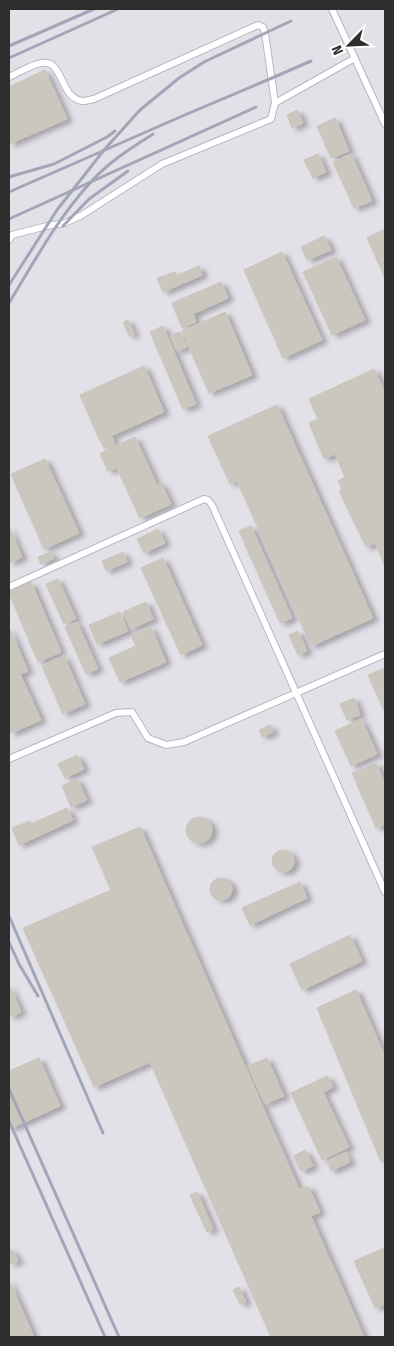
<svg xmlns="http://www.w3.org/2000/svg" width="394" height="1346" viewBox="0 0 394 1346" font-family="'Fira Sans Condensed',sans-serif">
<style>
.industrial{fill:#e3e1e8}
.building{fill:#cbc7bf;stroke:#cbc5ba;filter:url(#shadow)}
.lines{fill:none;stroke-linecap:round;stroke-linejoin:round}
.service-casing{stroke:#b4b7c1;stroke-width:8}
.service{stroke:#fff;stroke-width:6}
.rail{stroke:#a3a6b8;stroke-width:3}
</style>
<defs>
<filter id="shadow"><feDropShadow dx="5.5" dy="3" stdDeviation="2.5" flood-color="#0004"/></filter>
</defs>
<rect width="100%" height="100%" fill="#efe9e1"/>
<rect class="industrial" x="9" y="9" width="376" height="1328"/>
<g class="building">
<path d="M45,70L67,119L9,144V87Z"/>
<path d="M297,110L303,123L292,128L287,115Z"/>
<path d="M335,118L349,151L331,158L317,126Z"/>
<path d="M318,154L326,172L313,178L304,160Z"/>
<path d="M351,154L372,201L354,208L333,162Z"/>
<path d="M385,229V278L367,238Z"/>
<path d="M324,236L331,250L307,260L301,247Z"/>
<path d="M282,252L322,340L283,358L244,270Z"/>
<path d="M336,257L365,320L332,335L303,272Z"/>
<path d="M199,266L202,275L163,292L157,278L175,272L176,276Z"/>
<path d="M221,282L228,298L193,314L196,322L182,328L172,303Z"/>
<path d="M225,312L252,375L209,393L182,331Z"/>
<path d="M128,320L134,334L129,336L123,322Z"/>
<path d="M163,326L196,404L183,409L150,332Z"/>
<path d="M180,332L187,347L177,351L170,336Z"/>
<path d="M144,366L164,412L100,441L80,395Z"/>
<path d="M374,369L385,393V566L375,543L366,547L339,491L342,489L338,481L345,477L335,454L324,459L309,423L318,419L309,399Z"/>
<path d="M277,405L373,618L311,646L237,481L230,484L208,436Z"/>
<path d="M112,437L115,444L104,448L101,442Z"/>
<path d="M135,437L157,485L161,483L171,504L140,518L108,449Z"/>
<path d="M107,450L116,468L108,471L100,454Z"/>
<path d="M45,459L79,533L44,549L11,474Z"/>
<path d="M251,526L292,618L280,623L239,531Z"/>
<path d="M9,527L22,557L9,563Z"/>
<path d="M158,529L165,543L144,553L137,539Z"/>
<path d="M51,552L54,558L41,564L38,557Z"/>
<path d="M123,552L127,562L106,571L102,561Z"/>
<path d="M163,558L202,645L181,655L141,568Z"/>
<path d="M58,579L76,619L64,624L46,584Z"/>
<path d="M31,582L61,652L38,662L9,593V592Z"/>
<path d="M146,602L153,619L131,629L123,612Z"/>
<path d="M120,612L128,631L97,644L89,625Z"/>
<path d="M77,622L98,669L86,674L65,627Z"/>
<path d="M9,627L28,671L9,679Z"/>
<path d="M151,627L166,662L120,682L109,658L136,646L131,636Z"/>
<path d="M298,631L307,651L298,655L289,635Z"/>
<path d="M64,656L85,704L63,714L42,666Z"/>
<path d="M385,668V713L368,675Z"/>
<path d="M20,674L41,720L11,733L9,729V679Z"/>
<path d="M354,698L360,715L347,720L340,704Z"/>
<path d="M361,719L377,754L351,766L335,731Z"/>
<path d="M270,725L273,732L262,737L259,730Z"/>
<path d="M77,755L84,769L65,778L58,764Z"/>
<path d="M376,763L384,782L385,781V824L376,828L352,773Z"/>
<path d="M77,779L87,800L71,807L62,786Z"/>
<path d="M67,808L73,820L19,845L12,828L30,821L31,824Z"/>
<circle cx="199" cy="830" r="13"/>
<path d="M140,827L364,1337H271L150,1062L94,1087L23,928L111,890L92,847Z"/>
<circle cx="283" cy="861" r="11"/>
<circle cx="221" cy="889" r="11"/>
<path d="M300,882L307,898L250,925L242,908Z"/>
<path d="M350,935L362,961L302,990L290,964Z"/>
<path d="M9,985L21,1012L9,1017Z"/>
<path d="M356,990L385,1057V1161L381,1162L317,1008Z"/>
<path d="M39,1058L60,1106L9,1129V1071Z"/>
<path d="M267,1058L284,1096L265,1104L248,1066Z"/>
<path d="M327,1076L333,1087L323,1092L349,1147L322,1160L291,1093Z"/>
<path d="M305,1150L313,1166L301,1171L294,1156Z"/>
<path d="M346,1152L350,1162L331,1171L327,1161Z"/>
<path d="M308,1186L320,1212L311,1216L299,1189Z"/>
<path d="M197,1192L213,1229L207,1232L190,1195Z"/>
<path d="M9,1247L11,1251H13L18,1261L11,1264L9,1260Z"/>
<path d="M384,1248L385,1251V1304L375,1308L354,1261Z"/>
<path d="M9,1280L34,1337H9Z"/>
<path d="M239,1287L246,1302L240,1304L233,1290Z"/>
</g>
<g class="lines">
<defs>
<g id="service">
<path d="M332,9L385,124"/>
<path d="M9,77C18,73 32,64 42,63C64,60 59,97 82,101C85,101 90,100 94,99L258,25L263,27L265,33L275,103"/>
<path d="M9,240L12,235L47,226L65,223L82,215L162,164L271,119L275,103L355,58"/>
<path d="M9,587L204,499L208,500L212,505C271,634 327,763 385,892"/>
<path d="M9,759L116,713L132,712L148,738L166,745L184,742L385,654"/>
</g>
</defs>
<use href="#service" class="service-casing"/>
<use href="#service" class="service"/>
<g class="rail">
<path d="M9,46L94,9"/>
<path d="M9,58L118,9"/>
<path d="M9,177L54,164L107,137L115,131"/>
<path d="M9,192L187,114L272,78L311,61"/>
<path d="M9,219L256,107"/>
<path d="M63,226L89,199L128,171"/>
<path d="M9,285L57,210L104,150L140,110L179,78L204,62L291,21"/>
<path d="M9,303C34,262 57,219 90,183C107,163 131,148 153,134"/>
<path d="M9,916L103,1133"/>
<path d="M9,942L19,964L38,996"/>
<path d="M9,1089L119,1337"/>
<path d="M9,1121L105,1337"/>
</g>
</g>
<rect width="394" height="1346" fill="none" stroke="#2e2e2e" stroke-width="20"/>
<g transform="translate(349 45) rotate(246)" stroke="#ffffff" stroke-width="4" paint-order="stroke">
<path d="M0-4L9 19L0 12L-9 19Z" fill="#2e2e2e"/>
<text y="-8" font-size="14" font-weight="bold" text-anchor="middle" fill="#2e2e2e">N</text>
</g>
</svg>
